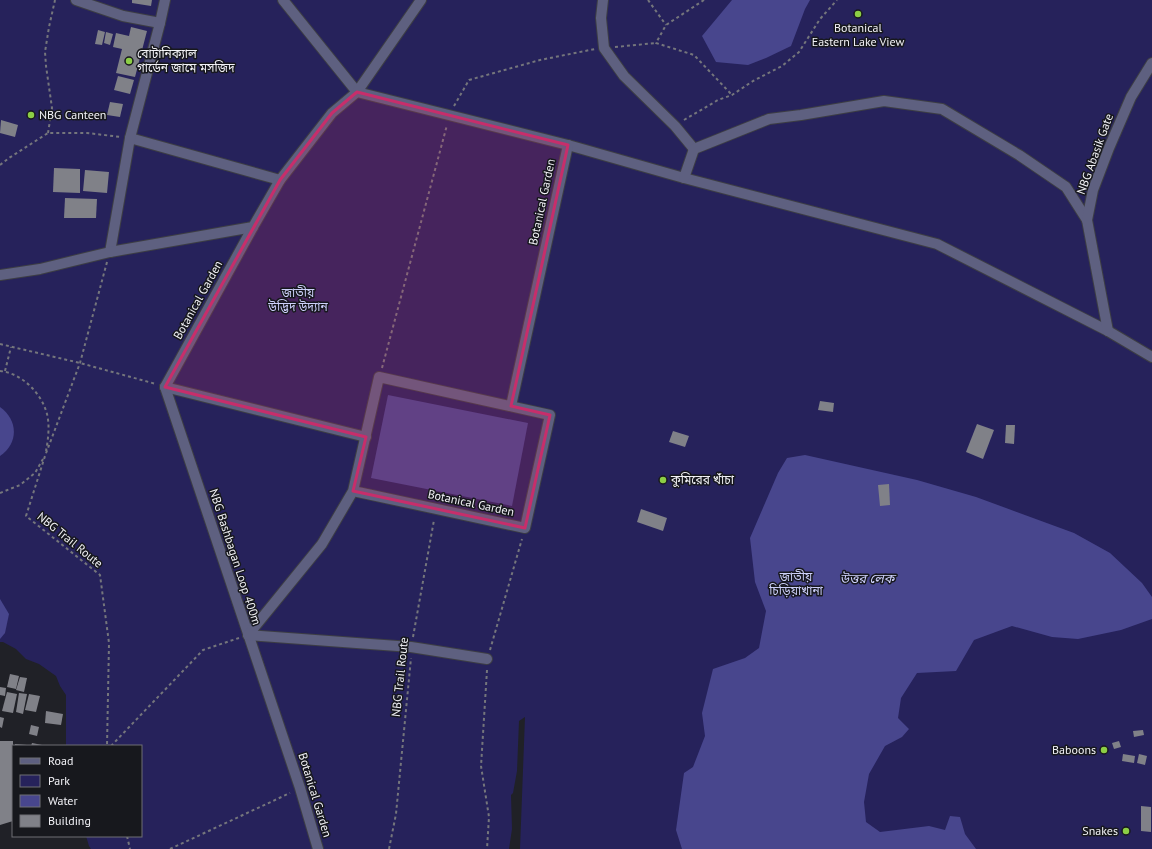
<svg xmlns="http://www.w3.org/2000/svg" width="1152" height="849" viewBox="0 0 1152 849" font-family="'PT Sans','Noto Sans Bengali',sans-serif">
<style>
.green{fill:#26225b}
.water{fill:#48468d}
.building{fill:#808188}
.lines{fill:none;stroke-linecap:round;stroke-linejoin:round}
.street-casing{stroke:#3d3e44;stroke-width:12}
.path{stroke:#75767c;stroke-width:2;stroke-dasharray:3 3;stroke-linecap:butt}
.street{stroke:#5e6080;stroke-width:10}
.marked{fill:#c72e6b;fill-opacity:0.2;stroke:#c72e6b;stroke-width:3;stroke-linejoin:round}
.poi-dot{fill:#8cce45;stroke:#17181d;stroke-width:1.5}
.labels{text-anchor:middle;stroke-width:3;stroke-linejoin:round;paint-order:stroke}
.poi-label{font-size:12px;fill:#f2f2f7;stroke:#17181d;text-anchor:start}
.street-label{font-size:12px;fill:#f2f2f7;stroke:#17181d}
.park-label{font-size:12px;fill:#cdd0fa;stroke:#17181d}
.water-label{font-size:13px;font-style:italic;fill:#d0d3fd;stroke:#17181d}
</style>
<rect width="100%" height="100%" fill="#202127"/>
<path class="green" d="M0,0H1152V849H520L525,717L519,721L517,771L513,793L511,795L512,829L509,849H91L89,846L86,836H141V746H66V695L60,686L56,676L39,664L26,659L16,649L3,642H0Z"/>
<g class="water">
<path d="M732,0H810L805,9L791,46L766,58L748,65L716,62L702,36Z"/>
<path d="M388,395L528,423L512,506L371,478Z"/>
<path d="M0,407C18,420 19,443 0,456Z"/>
<path d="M805,455L917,480L976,497L1074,533L1110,553L1142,583L1152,597V619L1121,630L1078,639L1052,637L1012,626L974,640L956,671L917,673L901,698L898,718L909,729L902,737L885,746L869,774L864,802L866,822L880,832L929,826L945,830L950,816L960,817L965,834L976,849H682L676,830L684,773L693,767L705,736L702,713L713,669L745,658L759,648L766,611L755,582L750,538L778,473L787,458Z"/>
<path d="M0,599L9,614L5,633L0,639Z"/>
</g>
<g class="building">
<path d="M132,0H152L151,6L132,3Z"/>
<path d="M131,27L147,31L135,77L116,73L122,49L113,47L116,33L129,36Z"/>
<path d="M98,30L105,32L102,45L95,44Z"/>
<path d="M106,32L113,34L110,45L104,43Z"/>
<path d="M118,76L134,80L130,94L114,90Z"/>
<path d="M110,102L123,104L120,117L107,115Z"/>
<path d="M1,120L18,125L15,137L0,133Z"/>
<path d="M54,168L80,169V193L53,192Z"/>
<path d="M85,170L109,172L107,193L83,191Z"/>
<path d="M65,198L97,199L96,218H64Z"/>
<path d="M820,401L834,403L833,412L818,410Z"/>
<path d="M977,424L994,430L983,459L966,452Z"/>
<path d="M1006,425H1015L1014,444L1005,443Z"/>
<path d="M673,431L689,436L685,447L669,442Z"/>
<path d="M889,484L890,505L880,506L878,485Z"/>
<path d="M641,509L667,518L663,531L637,522Z"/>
<path d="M10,674L19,676L16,689L7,687Z"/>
<path d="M20,677L27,678L24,692L16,690Z"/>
<path d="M0,687L6,688L5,696L0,695Z"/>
<path d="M7,692L17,694L13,713L2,711Z"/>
<path d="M19,693L27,694L23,714L16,712Z"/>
<path d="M29,694L40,696L36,712L25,710Z"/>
<path d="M46,711L63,714L61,725L45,723Z"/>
<path d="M0,717L4,718L2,728L0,727Z"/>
<path d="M31,725L39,727L37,736L29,734Z"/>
<path d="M1143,730L1144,735L1134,737L1133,731Z"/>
<path d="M0,741H13V821L0,825Z"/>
<path d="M1119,741L1121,747L1114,749L1112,743Z"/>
<path d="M32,743L42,745V746H31Z"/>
<path d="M15,744L27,745V746H15Z"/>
<path d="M1123,754L1135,756L1134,763L1122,761Z"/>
<path d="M1139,754L1147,756L1145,765L1137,763Z"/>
<path d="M1141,806L1151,807V832L1141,831Z"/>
</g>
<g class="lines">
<defs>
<g id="street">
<path d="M76,0L123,16L160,23"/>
<path d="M283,0L357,92"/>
<path d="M603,0L601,18L604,48L624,76L675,126L694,149"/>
<path d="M357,92L568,145L684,178L937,244L1108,331L1152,357"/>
<path d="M130,138L280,180"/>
<path d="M684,178L694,149L769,119L801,115L884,101L942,109L1019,155L1066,187L1087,220"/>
<path d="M110,252L130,138L160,23L165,0"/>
<path d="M0,275L40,269L110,252L253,227L280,180L332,113L357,92L421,0"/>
<path d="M1108,331L1087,220L1093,190L1109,148L1131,97L1152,63"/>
<path d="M165,387L300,788L318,849"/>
<path d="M165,387L366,437"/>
<path d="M165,387L253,227"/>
<path d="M511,406L568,145"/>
<path d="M248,635L322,544L353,491L379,377L550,415L525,528L353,491"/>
<path d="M248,635L411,647L487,659"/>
</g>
</defs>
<use href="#street" class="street-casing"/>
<g class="path">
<path d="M648,0L666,25"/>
<path d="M704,0L666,25L656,43L694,55L732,95"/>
<path d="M615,47L656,43"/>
<path d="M454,106L469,80L540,60L595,49"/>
<path d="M684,120L718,100L732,95L753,81L782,66L799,52L820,19L837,0"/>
<path d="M48,133L52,108L46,66L45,52L49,27L55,0"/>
<path d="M0,165L9,158L48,133H87L121,137"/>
<path d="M107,262L80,363L45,456L26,516L100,575L109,643L107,746"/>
<path d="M0,344L80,363L156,384"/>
<path d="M382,368L447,125"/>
<path d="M0,371C22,373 42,394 47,414C50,426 48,440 46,451"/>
<path d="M5,371L11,347"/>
<path d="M0,493L20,485L35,473L43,459"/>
<path d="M413,637L434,520"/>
<path d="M490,650L522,539"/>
<path d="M487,670L481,766L489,817L487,849"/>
<path d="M111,746L203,650L239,638"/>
<path d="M127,836L130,849"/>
<path d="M170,849L290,793"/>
<path d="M389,849L396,814L411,658"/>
</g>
<use href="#street" class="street"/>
</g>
<path class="marked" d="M357,92L568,145L511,406L550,415L525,528L353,491L366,437L165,387L280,180L332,113Z"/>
<g class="poi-dot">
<circle cx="858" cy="14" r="4"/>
<circle cx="129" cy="61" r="4"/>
<circle cx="31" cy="115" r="4"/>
<circle cx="663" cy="480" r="4"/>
<circle cx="1104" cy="750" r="4"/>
<circle cx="1126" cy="831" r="4"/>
</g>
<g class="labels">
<g class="poi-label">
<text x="858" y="32" text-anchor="middle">Botanical<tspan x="858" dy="14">Eastern Lake View</tspan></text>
<text x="137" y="58">বোটানিক্যাল<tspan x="137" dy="14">গার্ডেন জামে মসজিদ</tspan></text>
<text x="39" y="119">NBG Canteen</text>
<text x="671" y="484">কুমিরের খাঁচা</text>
<text x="1096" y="754" text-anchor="end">Baboons</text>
<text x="1118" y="835" text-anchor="end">Snakes</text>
</g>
<g class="street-label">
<text transform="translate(1095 154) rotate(-70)" y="4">NBG Abasik Gate</text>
<text transform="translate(542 202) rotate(-78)" y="4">Botanical Garden</text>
<text transform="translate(198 300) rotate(-61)" y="4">Botanical Garden</text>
<text transform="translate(471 503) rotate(12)" y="4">Botanical Garden</text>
<text transform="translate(70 540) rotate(39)" y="4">NBG Trail Route</text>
<text transform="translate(235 557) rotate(72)" y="4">NBG Bashbagan Loop 400m</text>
<text transform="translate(400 677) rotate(-84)" y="4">NBG Trail Route</text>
<text transform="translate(315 795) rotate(73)" y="4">Botanical Garden</text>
</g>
<g class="park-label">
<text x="298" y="297">জাতীয়<tspan x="298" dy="14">উদ্ভিদ উদ্যান</tspan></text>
<text x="796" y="581">জাতীয়<tspan x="796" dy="14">চিড়িয়াখানা</tspan></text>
</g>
<g class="water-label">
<text x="867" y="583">উত্তর লেক</text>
</g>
</g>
<rect x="12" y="745" width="130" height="92" fill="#17181d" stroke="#6f6f74"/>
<rect x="20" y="758" width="20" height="6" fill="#5e6080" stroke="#6f6f74"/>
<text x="48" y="765" font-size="12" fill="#f2f2f7">Road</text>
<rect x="20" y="775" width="20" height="12" fill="#26225b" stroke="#6f6f74"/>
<text x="48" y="785" font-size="12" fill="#f2f2f7">Park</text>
<rect x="20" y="795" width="20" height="12" fill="#48468d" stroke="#6f6f74"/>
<text x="48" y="805" font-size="12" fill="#f2f2f7">Water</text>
<rect x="20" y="815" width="20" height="12" fill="#808188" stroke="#6f6f74"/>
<text x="48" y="825" font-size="12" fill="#f2f2f7">Building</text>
</svg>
